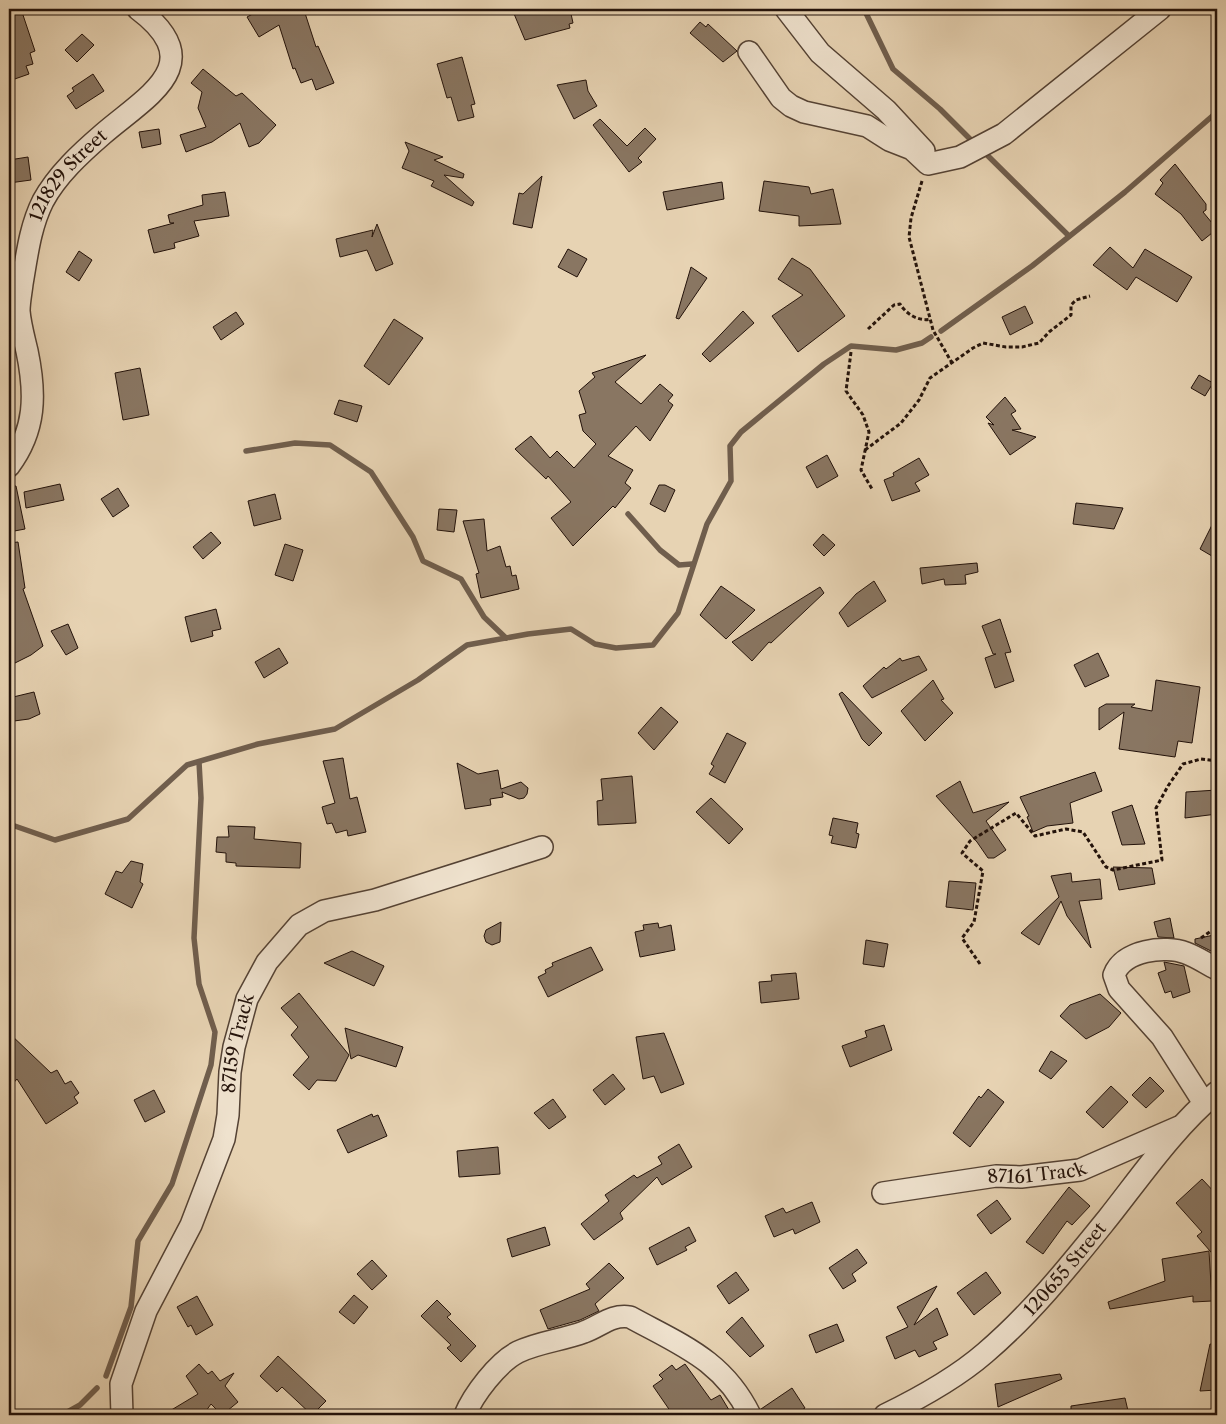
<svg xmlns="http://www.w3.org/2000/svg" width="1226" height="1424" viewBox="0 0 1226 1424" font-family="'Libre Caslon Text',serif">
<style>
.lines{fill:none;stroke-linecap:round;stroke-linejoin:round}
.stream{stroke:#705e4d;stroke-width:5.5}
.building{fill:#897662;stroke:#23120a}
.minor-casing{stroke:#544234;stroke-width:24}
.path{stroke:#23120a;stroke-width:3;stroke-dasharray:4 2.5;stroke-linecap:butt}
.minor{stroke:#efe2ce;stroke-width:21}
.labels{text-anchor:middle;stroke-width:4.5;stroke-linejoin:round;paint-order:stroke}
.street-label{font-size:18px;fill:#23120a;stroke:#efe2ce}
</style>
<rect width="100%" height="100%" fill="#e7d3b3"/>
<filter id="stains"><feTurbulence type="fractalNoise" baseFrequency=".004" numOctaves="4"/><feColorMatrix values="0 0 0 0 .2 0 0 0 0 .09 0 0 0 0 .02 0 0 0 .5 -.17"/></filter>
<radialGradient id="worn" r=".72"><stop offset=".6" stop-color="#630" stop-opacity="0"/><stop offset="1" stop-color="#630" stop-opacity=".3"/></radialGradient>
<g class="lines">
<g class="stream">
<path d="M864,9L893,69L940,109L975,144"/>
<path d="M982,150L1069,236"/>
<path d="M941,331L1032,266L1125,192L1217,112"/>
<path d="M246,451L295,443L330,445L371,472L413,537L423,561L461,579L484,617L506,638"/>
<path d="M628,514L660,550L679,565L692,564"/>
<path d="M9,824L55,840L128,819L187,765L258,744L335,729L418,680L467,645L528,634L571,629L595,644L616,648L653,645L678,613L707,524L731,481L730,446L741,432L824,364L851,346L896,350L922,343L931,337"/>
<path d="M106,1376L131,1307L138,1241L172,1184L211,1065L215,1032L199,984L194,938L201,798L199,762"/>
<path d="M38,1415H49"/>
<path d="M62,1415L80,1405L97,1388"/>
</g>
</g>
<g class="building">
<path d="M9,9H21L35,51L30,53L33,64L26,66L29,74L9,81Z"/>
<path d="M262,9H306L304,10L316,47L318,46L334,83L316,90L312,79L301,83L295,68L293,69L279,25L259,37L247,17Z"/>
<path d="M512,9H570L573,23L569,24L570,28L525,40Z"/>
<path d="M700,22L706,27L708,24L737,51L723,62L690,33Z"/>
<path d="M82,34L94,45L77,62L65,50Z"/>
<path d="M462,57L475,104L471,105L474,117L458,121L451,97L447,98L437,64Z"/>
<path d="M203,69L236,96L242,93L276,125L259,143L249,147L240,123L212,142L186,152L180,135L206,127L198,108L202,92L191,83Z"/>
<path d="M93,74L104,91L76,109L67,96L74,91L72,88Z"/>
<path d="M586,80L588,91L597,106L574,119L557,85Z"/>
<path d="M600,119L627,146L645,128L656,139L638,158L642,162L629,172L593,125Z"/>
<path d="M159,129L161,144L142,148L139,132Z"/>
<path d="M405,142L443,157L434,160L464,174L463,178L444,175L474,202L472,206L431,186L434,181L402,168L409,151Z"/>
<path d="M28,157L31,180L9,183V160Z"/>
<path d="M1175,164L1206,204V210L1203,212L1217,229L1202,241L1181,214L1155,194L1163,183L1160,180Z"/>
<path d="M542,176L532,228L513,224L519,193L523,194Z"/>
<path d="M764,181L809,187L811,194L833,189L841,224L799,226V216L759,211Z"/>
<path d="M722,182L724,199L667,210L663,192Z"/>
<path d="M225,192L229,216L194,221L199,236L174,243L175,248L154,253L148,230L174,223H170L168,215L203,205L202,195Z"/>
<path d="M377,224L393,264L376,271L367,250L340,257L336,239L373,230L372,237Z"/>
<path d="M1110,247L1133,268L1145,249L1192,277L1177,302L1136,277L1127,290L1093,265Z"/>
<path d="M568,249L587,259L577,277L558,267Z"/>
<path d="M79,251L92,260L79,281L66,272Z"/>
<path d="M792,258L810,269L845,316L798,352L772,316L803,295L778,279Z"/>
<path d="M691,267L707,278L679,319L676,318Z"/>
<path d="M1025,306L1033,323L1010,335L1002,317Z"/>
<path d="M743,311L754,323L710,362L702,354Z"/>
<path d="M236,312L244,324L221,340L213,327Z"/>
<path d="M394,319L423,338L389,385L364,366Z"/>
<path d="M646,355L615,382L641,404L660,384L673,395L668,401L673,405L650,441L636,426L608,456L633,470L625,483L631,488L615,508L613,506L573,546L551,518L571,502L548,476L546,479L515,449L531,436L550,458L557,451L574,468L596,444L583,431L579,415L586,413L579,391L595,377L592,373Z"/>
<path d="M140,368L149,415L123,420L115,373Z"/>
<path d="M1199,375L1213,383L1205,396L1191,388Z"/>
<path d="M1005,397L1016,411L1011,414L1021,429L1012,430L1036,437L1010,455L988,423L994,425L986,417Z"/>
<path d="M339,400L362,406L357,422L334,414Z"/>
<path d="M827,455L838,476L817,488L806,467Z"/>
<path d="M919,458L929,475L915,483L920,491L892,501L884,480L894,476L893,473Z"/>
<path d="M60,484L64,500L26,508L24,492Z"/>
<path d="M659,485H665L675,490L665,512L650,504Z"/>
<path d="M9,486H16L25,529L9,532Z"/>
<path d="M118,488L129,506L113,517L101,499Z"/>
<path d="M275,494L281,519L254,526L248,501Z"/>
<path d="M1076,503L1123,508L1114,529L1073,524Z"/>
<path d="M439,509L457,510L454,532L437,530Z"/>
<path d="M1217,515V559L1200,549Z"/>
<path d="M484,519L487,551L500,546L506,567L510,566L512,576L516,575L519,589L481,598L476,574L479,573L463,521Z"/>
<path d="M211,532L221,543L203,559L193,547Z"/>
<path d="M823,534L835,545L824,556L813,545Z"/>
<path d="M18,542L25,588L23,589L43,646L31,655L9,666V543Z"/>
<path d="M285,544L303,550L293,581L275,575Z"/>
<path d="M977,563L978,572L965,575L966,584L945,585L944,579L922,584L920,568Z"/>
<path d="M874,581L886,601L848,627L839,613L856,594Z"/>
<path d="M721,586L755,610L726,639L700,615Z"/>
<path d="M820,587L824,593L771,643L769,642L752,661L732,642Z"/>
<path d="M216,609L221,629L212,631L213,636L191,642L185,617Z"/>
<path d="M1000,619L1011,652L1005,653L1014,681L995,688L985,658L996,654H993L982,626Z"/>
<path d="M68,624L78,648L66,655L51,631Z"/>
<path d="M279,648L288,663L264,678L255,662Z"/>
<path d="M1098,653L1109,676L1085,687L1074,665Z"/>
<path d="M919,656L927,670L872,698L863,686L884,667L886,669L900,658L902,661Z"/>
<path d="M933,680L944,699L941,700L953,713L925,741L901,711Z"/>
<path d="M1156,680L1200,687L1192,743L1178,741L1175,757L1119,749L1124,712L1099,730V708L1106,704H1135L1131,707L1152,711Z"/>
<path d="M34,692L40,714L29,719L14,721L13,715L9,716V698Z"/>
<path d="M842,692L882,733L869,746L862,739L839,694Z"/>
<path d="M661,707L678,722L654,750L638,733Z"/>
<path d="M727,733L746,743L725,783L709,774L714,766L711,764Z"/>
<path d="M343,758L350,799L357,797L366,832L348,836L347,830L336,833L332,823L327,824L322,807L335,803L323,761Z"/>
<path d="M457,763L478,774L498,770L501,789L521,782L528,788L527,794L524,798L519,799L502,792L503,797L490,799L491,805L465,809Z"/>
<path d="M1095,772L1102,791L1070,803L1073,823L1047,826L1033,832L1027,817L1029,816L1020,797Z"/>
<path d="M632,776L636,823L598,825L597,801L603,800L601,779Z"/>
<path d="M960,781L973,813L1009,802L986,821L1006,850L994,858H988L977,842L936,796Z"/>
<path d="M1217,790V814L1185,818L1186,792Z"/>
<path d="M711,798L743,829L729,844L696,812Z"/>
<path d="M1132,805L1145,844L1122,845L1112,812Z"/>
<path d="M833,818L858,823L856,833L859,834L856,848L831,843L833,836L829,835Z"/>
<path d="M228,826L255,827L254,839L301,843L300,868L236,866V863L226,862V853L216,852L217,837H229Z"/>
<path d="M131,861L143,864L140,882L143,884L132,908L105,894L116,871L122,873Z"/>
<path d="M1113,867L1152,868L1155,884L1119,890Z"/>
<path d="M1071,873L1072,882L1100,879L1102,899L1079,901L1091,948L1067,916L1061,901L1039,945L1021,933L1059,897L1051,876Z"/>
<path d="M949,881L976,883L973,910L946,907Z"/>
<path d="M1170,918L1174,938L1158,937L1154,922Z"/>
<path d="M501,922L500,942L492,945L486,942L484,936L486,930Z"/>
<path d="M658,923L659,928L671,925L675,950L640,957L635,932L644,930L643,925Z"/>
<path d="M1214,935L1213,952L1195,943V939Z"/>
<path d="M866,940L888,944L884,967L863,964Z"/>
<path d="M591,947L603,970L548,997L538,977L546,973L545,970L553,966L552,963Z"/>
<path d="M352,951L384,966L374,986L324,963Z"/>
<path d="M1164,962L1184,966L1190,992L1173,998L1171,991L1165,993L1158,973L1166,970Z"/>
<path d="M796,973L799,999L761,1003L759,982L772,981L771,975Z"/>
<path d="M299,993L349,1055L336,1081L317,1080L309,1090L293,1075L309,1057L291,1035L298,1027L281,1008Z"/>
<path d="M1100,994L1121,1013L1109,1027L1086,1039L1060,1016L1070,1005Z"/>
<path d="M884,1025L892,1050L850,1067L842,1046L867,1037L865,1031Z"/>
<path d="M345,1028L403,1047L396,1067L358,1055L351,1059Z"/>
<path d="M9,1033L51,1073L57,1070L65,1084L71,1081L79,1093L74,1097L78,1103L46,1124L17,1079L9,1088Z"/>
<path d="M664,1033L684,1084L661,1093L654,1076L643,1079L636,1037Z"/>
<path d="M1051,1051L1067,1061L1051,1079L1039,1071Z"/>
<path d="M613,1074L625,1089L605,1105L593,1090Z"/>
<path d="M1150,1077L1164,1091L1146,1108L1132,1095Z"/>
<path d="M1111,1086L1128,1102L1103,1128L1086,1112Z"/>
<path d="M988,1089L1004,1102L970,1147L953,1133L979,1096L981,1098Z"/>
<path d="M154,1090L165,1112L145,1122L134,1100Z"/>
<path d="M553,1099L566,1117L549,1129L534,1113Z"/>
<path d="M372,1114L373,1117L378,1115L387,1136L348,1153L337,1130Z"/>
<path d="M679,1144L692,1167L662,1185L657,1177L620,1213L623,1219L594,1240L581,1224L609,1201L605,1195L634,1175L637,1178L662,1164L658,1157Z"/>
<path d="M498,1147L500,1174L459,1177L457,1151Z"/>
<path d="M1202,1179L1217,1195V1259L1197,1236L1202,1232L1176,1203Z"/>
<path d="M1069,1187L1090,1206L1072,1225L1067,1221L1043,1254L1026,1242Z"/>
<path d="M997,1200L1011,1219L991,1234L977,1215Z"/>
<path d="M812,1202L820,1222L795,1234L793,1229L774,1237L765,1216L783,1208L786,1213Z"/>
<path d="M545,1227L550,1245L512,1257L507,1239Z"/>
<path d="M689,1227L696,1241L685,1247L687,1250L657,1265L649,1248Z"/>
<path d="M857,1249L867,1263L852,1274L856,1281L843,1289L829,1268Z"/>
<path d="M1209,1251L1212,1301L1193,1302V1296L1110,1309L1108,1302L1165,1281L1162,1259Z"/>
<path d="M372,1260L387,1276L372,1290L357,1274Z"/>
<path d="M609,1263L624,1278L595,1304L599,1311L580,1320L548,1329L540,1310L590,1289L586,1284Z"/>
<path d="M736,1272L749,1290L729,1304L717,1286Z"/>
<path d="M986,1272L1001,1293L974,1315L957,1293Z"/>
<path d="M937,1286L914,1325L937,1308L948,1335L933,1342L937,1349L919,1357L915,1350L895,1359L886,1337L908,1327L897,1307Z"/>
<path d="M354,1295L368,1307L354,1324L339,1312Z"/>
<path d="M197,1296L213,1325L196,1335L191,1325L188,1327L177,1307Z"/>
<path d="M437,1300L451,1314L447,1317L476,1346L461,1362L447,1348L451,1345L421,1316Z"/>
<path d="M742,1317L764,1346L750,1357L726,1332Z"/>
<path d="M837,1324L844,1341L816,1353L809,1335Z"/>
<path d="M1210,1344L1217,1345V1390L1200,1391Z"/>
<path d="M278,1356L326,1401L312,1415L282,1387L277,1392L260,1376Z"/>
<path d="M199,1364L208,1374L212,1371L220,1381L234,1373L225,1386L238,1402L222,1415L211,1404L203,1415H163L198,1394L186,1376Z"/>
<path d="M685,1364L711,1400L720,1395L732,1415H673L653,1386L663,1379L659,1375L672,1365L676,1370Z"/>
<path d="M1060,1374L1062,1379L998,1407L995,1384Z"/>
<path d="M792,1388L805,1408L794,1415H762L761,1409Z"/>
<path d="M1125,1398L1129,1415H1071V1406Z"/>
</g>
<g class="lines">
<defs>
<g id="minor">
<path d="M786,9L820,53L886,110L924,151"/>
<path d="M749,52L781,98L791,106L804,112L867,126L889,140L912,149L928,164L960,157L1004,134L1160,9"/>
<path id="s1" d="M9,466C36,430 36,394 27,351C24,338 20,324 19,311C19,302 21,293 22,284C27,255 30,227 43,201C57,175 81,153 103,134C147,96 211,64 138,9"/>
<path d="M1204,1103L1162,1037L1119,989L1114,975C1123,950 1165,945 1186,953C1197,957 1207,964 1217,969"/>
<path id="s2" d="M883,1193L996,1176L1021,1177L1080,1170L1179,1127"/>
<path id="s3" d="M122,1415L121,1384L146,1311L191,1225L224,1139L228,1115L230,1072L234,1047L247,999L267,962L299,925L324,911L375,900L542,847"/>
<path d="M465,1415C473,1395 498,1362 518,1352C539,1342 563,1340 584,1332C601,1326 611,1314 630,1317C681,1345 723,1360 750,1415"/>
<path id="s4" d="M885,1415C920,1398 955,1379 985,1353C1031,1314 1070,1265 1108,1218C1142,1175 1174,1128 1217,1092"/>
</g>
</defs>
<use href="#minor" class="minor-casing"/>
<g class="path">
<path d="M922,181L911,218L909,237L933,330L952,363"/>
<path d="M868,329L894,305L900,304C906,314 919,322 931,319"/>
<path d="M851,352L846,391L863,415L869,432L861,470L872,489"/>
<path d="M865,450L901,423L919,400L930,378L973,348L983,343L1006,347H1022L1039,343L1049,332L1071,315V305L1076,300L1090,296"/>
<path d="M1201,938L1217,927"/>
<path d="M980,964L962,938L974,922L983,871L962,853L970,841L1016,813L1035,836L1066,829L1083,832L1106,867L1113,870L1162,860L1156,808L1168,786L1183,764L1201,759L1217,761"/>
</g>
<use href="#minor" class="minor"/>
</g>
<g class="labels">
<g class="street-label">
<text dy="6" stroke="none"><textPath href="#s1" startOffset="310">121829 Street</textPath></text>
<text dy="6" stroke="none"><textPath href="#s3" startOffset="394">87159 Track</textPath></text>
<text dy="6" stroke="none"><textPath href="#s2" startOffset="155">87161 Track</textPath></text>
<text dy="6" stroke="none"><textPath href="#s4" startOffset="234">120655 Street</textPath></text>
</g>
</g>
<rect width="1226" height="1424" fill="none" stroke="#e7d3b3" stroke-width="30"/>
<rect x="10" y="10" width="1206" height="1404" fill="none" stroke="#23120a" stroke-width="2.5"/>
<rect x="15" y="15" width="1196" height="1394" fill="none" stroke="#23120a"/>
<rect width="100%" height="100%" filter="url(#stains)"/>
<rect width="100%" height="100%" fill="url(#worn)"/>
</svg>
